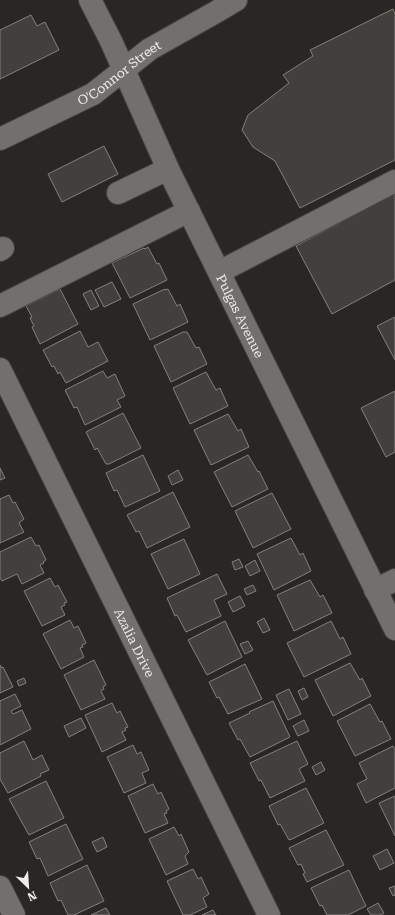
<svg xmlns="http://www.w3.org/2000/svg" width="395" height="915" viewBox="0 0 395 915" font-family="'Roboto Serif',serif">
<style>
.building{fill:#423f3c;stroke:#84817d}
.lines{fill:none;stroke-linecap:round;stroke-linejoin:round}
.minor-casing{stroke:#474442;stroke-width:24}
.minor{stroke:#726f6c;stroke-width:22}
.labels{text-anchor:middle;stroke-width:3;stroke-linejoin:round;paint-order:stroke}
.street-label{font-size:13px;fill:#efeceb;stroke:#292623}
</style>
<rect width="100%" height="100%" fill="#292623"/>
<g class="building">
<path d="M393,9L395,14V160L300,208L275,161L253,147L242,130L248,115L289,83L283,75L313,56L310,50Z"/>
<path d="M31,15L37,26L45,22L59,50L0,79V30Z"/>
<path d="M104,146L118,174L62,202L48,174Z"/>
<path d="M395,193V280L332,314L296,246Z"/>
<path d="M148,247L157,264L159,263L167,280L130,298L112,263L144,248L145,249Z"/>
<path d="M112,282L121,299L104,307L95,290Z"/>
<path d="M60,289L78,324L40,344L32,327L34,326L30,318L32,317L26,306Z"/>
<path d="M165,289V290L168,289L177,306L180,304L188,322L150,340L133,304Z"/>
<path d="M91,290L99,306L91,310L83,294Z"/>
<path d="M395,317V360L377,326Z"/>
<path d="M80,331L88,347L98,342L108,361L66,383L60,372L58,374L54,366L52,367L43,350Z"/>
<path d="M183,332H187L196,348L199,347L207,364L171,382L154,346Z"/>
<path d="M103,371L107,378L115,374L125,396L117,400L121,407L85,425L77,407L74,408L65,390Z"/>
<path d="M206,372L216,390L220,388L228,406L190,424L173,388Z"/>
<path d="M395,391V452L386,457L361,408Z"/>
<path d="M123,413L141,448L109,464H106L97,448L95,450L86,432Z"/>
<path d="M228,414L238,431L241,429L249,447L211,465L194,430Z"/>
<path d="M143,455L160,491L125,507L117,490L114,491L106,473Z"/>
<path d="M248,455L258,472L259,471L268,489L232,507L214,472Z"/>
<path d="M0,468L5,478L0,480Z"/>
<path d="M178,470L183,480L172,485L168,476Z"/>
<path d="M173,492L190,527L147,548L139,531L136,532L127,515Z"/>
<path d="M272,493L291,529L253,548L235,511Z"/>
<path d="M9,495L13,503L15,502L24,519L19,523L24,532L0,543V499Z"/>
<path d="M31,537L36,546L39,545L46,560L43,562L44,563L40,565L44,573L22,584L17,574L2,581L0,578V552Z"/>
<path d="M291,538L300,555L303,553L311,571L274,590L257,554Z"/>
<path d="M184,539L200,574L168,589L151,554Z"/>
<path d="M239,559L243,567L235,570L232,562Z"/>
<path d="M255,560L260,571L250,576L245,566Z"/>
<path d="M217,574L227,594L214,600L221,616L186,632L177,615L175,616L167,598Z"/>
<path d="M50,578L55,587L58,585L67,602L64,603L65,605L61,607L65,615L42,626L24,591Z"/>
<path d="M310,580L320,597L323,595L332,613L294,631L277,595Z"/>
<path d="M253,585L256,591L247,595L244,589Z"/>
<path d="M240,596L245,606L233,612L228,602Z"/>
<path d="M264,618L270,630L263,633L257,622Z"/>
<path d="M70,620L74,628L78,626L86,643L82,645L83,647L80,648L84,657L61,669L43,634Z"/>
<path d="M225,621L242,657L207,675L188,640Z"/>
<path d="M331,621L340,639L343,637L351,654L304,677L287,643Z"/>
<path d="M248,641L253,650L245,654L240,644Z"/>
<path d="M94,660L106,685L103,687L104,689L101,691L105,699L81,710L64,675Z"/>
<path d="M350,663L360,680L362,678L371,696L333,716L315,680Z"/>
<path d="M245,664L262,699L228,714L219,697L217,698L209,682Z"/>
<path d="M0,665L2,668L3,667L13,687L0,693Z"/>
<path d="M24,678L26,683L19,686L17,681Z"/>
<path d="M304,688L308,697L302,700L298,691Z"/>
<path d="M289,689L301,714L288,720L276,695Z"/>
<path d="M15,694L21,706L11,711L13,714L22,710L31,729L0,745V701Z"/>
<path d="M273,701L290,737L250,757L240,739L238,740L229,723L250,713L249,712Z"/>
<path d="M112,703L117,713L120,711L128,727L125,728L126,730L122,732L126,740L102,752L85,715Z"/>
<path d="M370,704L380,722L382,721L391,739L355,756L337,721Z"/>
<path d="M81,718L86,728L69,737L64,726Z"/>
<path d="M304,720L309,731L298,736L293,726Z"/>
<path d="M24,741L33,760L42,755L49,770L40,774L41,776L8,793L0,779V753Z"/>
<path d="M297,741L308,764L299,769L305,781L270,798L261,780L259,781L250,763Z"/>
<path d="M133,745L137,754L141,752L149,770L142,773L146,783L124,793L107,757Z"/>
<path d="M393,746L395,749V788L366,803L357,784L367,779L359,763Z"/>
<path d="M321,762L325,770L316,775L312,767Z"/>
<path d="M46,781L64,818L29,835L9,799Z"/>
<path d="M153,784L158,794L161,792L169,809L166,811L167,813L164,814L168,823L145,833L128,796Z"/>
<path d="M306,788L324,823L292,839L289,840L280,824L278,825L269,806Z"/>
<path d="M395,796V836L379,803Z"/>
<path d="M66,824L83,859L48,876L40,858L37,859L29,842Z"/>
<path d="M174,827L179,836L181,834L189,852L185,856L188,864L166,875L149,839Z"/>
<path d="M326,830L344,865L307,882L303,874L305,873L301,864L298,865L289,848Z"/>
<path d="M103,837L107,847L97,852L92,842Z"/>
<path d="M387,849L394,863L380,870L373,856Z"/>
<path d="M87,865L104,901L74,915H68L61,900L58,901L50,883Z"/>
<path d="M193,869L198,879L201,877L209,894L203,898L207,907L190,915H183L167,881Z"/>
<path d="M349,870L366,906L348,915H327L322,905L320,906L311,888Z"/>
<path d="M395,886V895L393,896L389,888Z"/>
<path d="M378,903L384,913L381,915H371L367,909Z"/>
<path d="M106,908L110,915H91Z"/>
<path d="M213,910L216,915H202Z"/>
</g>
<g class="lines">
<defs>
<g id="minor">
<path id="s1" d="M90,0L111,41L168,169L395,629"/>
<path id="s2" d="M0,139L93,94L150,49L216,12L236,0"/>
<path d="M118,193L168,169"/>
<path d="M0,250L3,248"/>
<path d="M219,272L395,181"/>
<path d="M0,306L189,211"/>
<path id="s3" d="M0,369L269,915"/>
<path d="M375,590L395,580"/>
<path d="M0,887L14,915"/>
</g>
</defs>
<use href="#minor" class="minor-casing"/>
<use href="#minor" class="minor"/>
</g>
<g class="labels">
<g class="street-label">
<text dy="5" stroke="none"><textPath href="#s2" startOffset="137">O'Connor Street</textPath></text>
<text dy="5" stroke="none"><textPath href="#s1" startOffset="350">Pulgas Avenue</textPath></text>
<text dy="5" stroke="none"><textPath href="#s3" startOffset="305">Azalia Drive</textPath></text>
</g>
</g>
<g transform="translate(28 887) rotate(155)" stroke="#292623" stroke-width="3" paint-order="stroke">
<path d="M0-3L7 15L0 10L-7 15Z" fill="#efeceb"/>
<text y="-6" font-size="11" font-weight="bold" text-anchor="middle" fill="#efeceb">N</text>
</g>
</svg>
